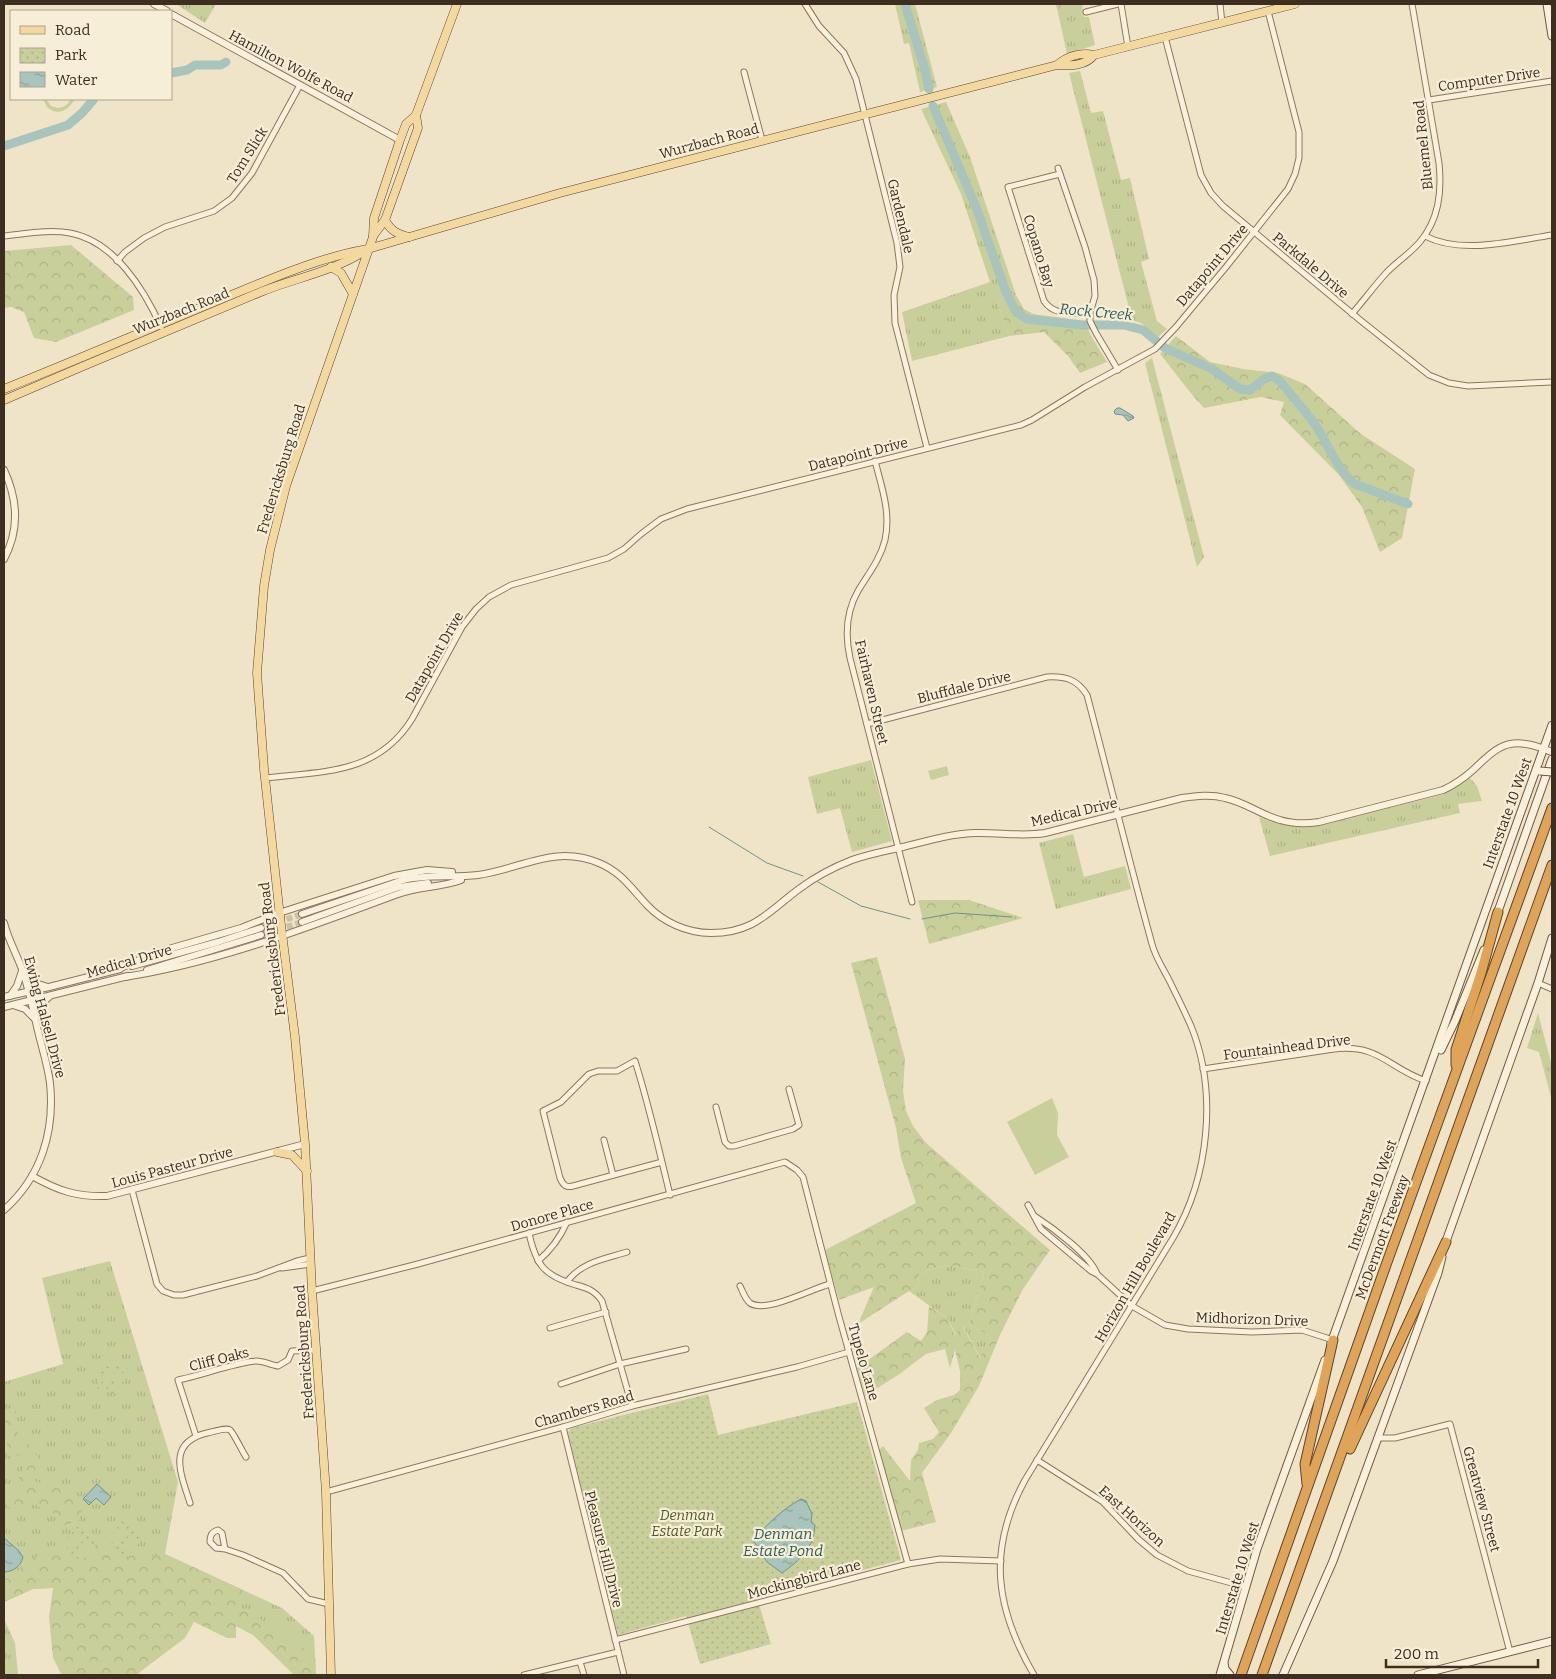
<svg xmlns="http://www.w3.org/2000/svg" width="1556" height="1679" viewBox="0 0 1556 1679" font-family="Bitter,serif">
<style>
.grass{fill:url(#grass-tufts)}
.forest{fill:url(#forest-crowns)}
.park{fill:url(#park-dots)}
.pitch{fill:#c9cf9b}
.water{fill:url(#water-ripples);stroke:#6f938a}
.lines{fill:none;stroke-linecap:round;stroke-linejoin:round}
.stream{stroke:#6f938a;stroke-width:1}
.river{stroke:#a9c4bc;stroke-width:9}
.tertiary-tunnel{stroke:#ccc0a6;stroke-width:6;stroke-dasharray:6 3;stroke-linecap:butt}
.minor-casing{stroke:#8d765c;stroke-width:7}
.tertiary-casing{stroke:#8d765c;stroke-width:8}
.secondary-casing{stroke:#6f573f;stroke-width:9}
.primary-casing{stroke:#5b4430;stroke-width:9}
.motorway-casing{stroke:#5b4430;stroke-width:11}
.minor{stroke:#faf1dc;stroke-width:5}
.tertiary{stroke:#faf1dc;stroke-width:6}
.secondary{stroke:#faf1dc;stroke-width:7}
.primary{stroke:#f3d9a0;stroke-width:8}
.motorway{stroke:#e0a458;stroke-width:9}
.secondary-bridge-casing{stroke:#6f573f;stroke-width:9;stroke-linecap:butt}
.primary-bridge-casing{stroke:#5b4430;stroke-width:9;stroke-linecap:butt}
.secondary-bridge{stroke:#faf1dc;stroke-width:7}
.primary-bridge{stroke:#f3d9a0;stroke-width:8}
.labels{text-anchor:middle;stroke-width:4.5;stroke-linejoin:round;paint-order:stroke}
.street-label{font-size:14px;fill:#3d2e20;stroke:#f7eed8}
.park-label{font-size:14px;font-style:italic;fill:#4d5a26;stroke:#f7eed8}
.water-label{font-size:15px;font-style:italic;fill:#2f5d5a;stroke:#f7eed8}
</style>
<defs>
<pattern id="grass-tufts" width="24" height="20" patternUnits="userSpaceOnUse" patternTransform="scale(1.25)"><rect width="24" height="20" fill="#c9cf9b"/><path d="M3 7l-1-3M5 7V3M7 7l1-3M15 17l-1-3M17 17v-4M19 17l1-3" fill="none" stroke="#aeb285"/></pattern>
<pattern id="forest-crowns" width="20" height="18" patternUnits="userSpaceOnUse" patternTransform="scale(1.25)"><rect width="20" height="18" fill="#c9cf9b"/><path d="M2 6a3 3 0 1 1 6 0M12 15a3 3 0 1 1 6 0" fill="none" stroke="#aeb285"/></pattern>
<pattern id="park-dots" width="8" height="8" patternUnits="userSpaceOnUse" patternTransform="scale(1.25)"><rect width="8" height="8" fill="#c9cf9b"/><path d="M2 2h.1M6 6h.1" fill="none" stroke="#aeb285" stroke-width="1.8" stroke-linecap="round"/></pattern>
<pattern id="water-ripples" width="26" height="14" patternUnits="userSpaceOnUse" patternTransform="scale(1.25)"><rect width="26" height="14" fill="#a9c4bc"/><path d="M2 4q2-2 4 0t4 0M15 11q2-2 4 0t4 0" fill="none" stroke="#8ba098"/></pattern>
</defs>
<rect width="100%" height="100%" fill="#f0e4c8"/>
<g class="grass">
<path d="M176,4H216L205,23Z"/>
<path d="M895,4H915L937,87L920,92L909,43L904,44Z"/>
<path d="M1056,4H1082L1084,17H1089L1095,45L1067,54Z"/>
<path d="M1080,71L1091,113L1103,111L1121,180L1130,178L1149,259L1141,262L1157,321L1167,329L1158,337L1141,323L1132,320L1069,73Z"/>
<path d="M946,102L970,157L1016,295L997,302L1009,336L912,361L902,312L990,282L961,194L921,109Z"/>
<path d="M1152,358L1204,557L1197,567L1145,363Z"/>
<path d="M871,760L892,841L852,852L840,808L817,814L808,777Z"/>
<path d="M1470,778L1477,786L1482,801L1458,804L1460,813L1270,856L1259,817C1279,825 1295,827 1316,826L1441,795Z"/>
<path d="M1073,834L1084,877L1125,866L1131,889L1056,909L1039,843Z"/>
<path d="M1538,1013L1552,1066V1101L1539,1052L1527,1048Z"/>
<path d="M110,1261L178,1482L165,1554L282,1608L314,1636L316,1675L279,1648L218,1617L53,1588L33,1589L4,1602V1382L63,1364L42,1278Z"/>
<path d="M946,1265L984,1272L969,1324L991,1337L981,1359L963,1326L956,1335L948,1319L909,1291L918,1287L919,1274Z"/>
<path d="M4,1619L15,1643L18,1675H4Z"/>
</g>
<g class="forest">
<path d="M71,245L133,297L134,310L56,342L34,338L24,312L11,307L4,308V251Z"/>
<path d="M1016,295L1024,309L1033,314L1085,321L1090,334L1107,362L1080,373L1068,356L1044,332L1009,336L997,302Z"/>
<path d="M1176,336L1210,362L1243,369L1278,373L1305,384L1361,434L1415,469L1402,538L1380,552L1362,507L1339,475L1280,415L1284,402L1261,397L1204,408C1188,391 1175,372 1160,354Z"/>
<path d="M918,900H969L1023,918L929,944Z"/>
<path d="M877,957L905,1059L903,1091L906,1111L913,1126L926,1143L1050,1250L1023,1289L1000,1335L979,1386L951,1433L922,1473L936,1522L901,1531L879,1450L883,1446L910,1481L911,1460L918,1450L919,1443L933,1439L939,1432L924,1408L937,1400L954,1395L960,1390V1371L955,1350L950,1368L945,1349L926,1354L901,1373L865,1396L857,1368L907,1332L921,1341L927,1332L929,1306L948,1319L955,1335L962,1325L980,1358L991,1337L969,1324L984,1272L946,1265L919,1274L918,1287L909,1291L858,1324L874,1287L839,1300L825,1250L916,1203L901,1158L896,1128L851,963Z"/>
<path d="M17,1407L12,1427L33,1449L40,1461L33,1475L36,1482C62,1484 71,1485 82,1510L78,1522H73L64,1526L61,1525L59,1517L49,1510L39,1507L28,1498L21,1506L8,1508L6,1504L27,1462V1458L23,1454L11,1457L8,1455V1445L4,1440V1413Z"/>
<path d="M97,1543L106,1544L127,1559L137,1552L147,1557L165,1554L243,1590L239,1608L275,1627L301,1647L315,1655L316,1675H294L253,1635L236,1626V1638H227L194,1622L185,1638L136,1675H62L53,1658L49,1617L53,1588L33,1589L4,1602V1580C15,1574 23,1566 33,1559C41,1554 46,1553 51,1545L60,1548L79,1564Z"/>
</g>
<g class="park">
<path d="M103,1363L128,1368L121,1395L97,1389Z"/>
<path d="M708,1394L718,1435L857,1402L901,1560L757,1598L771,1644L700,1664L686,1616L618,1635L568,1432L571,1428Z"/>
<path d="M122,1521L143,1537L127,1559L106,1544Z"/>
<path d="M77,1526L97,1543L79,1564L60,1548Z"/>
</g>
<g class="pitch">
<path d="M43,99H46L51,106C61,110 66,107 71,99H75C68,110 59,117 47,107Z"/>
<path d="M947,766L949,775L931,780L928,771Z"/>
<path d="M1052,1098L1058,1113L1057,1135L1069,1157L1035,1175L1007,1122Z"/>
<path d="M106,1368L114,1370L110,1388L102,1386Z"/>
<path d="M116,1371L124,1373L121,1390L113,1389Z"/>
<path d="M121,1527L128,1532L118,1547L111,1542Z"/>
<path d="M77,1533L83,1538L72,1552L65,1546Z"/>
<path d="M130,1534L137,1539L127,1553L120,1549Z"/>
<path d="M85,1540L92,1545L80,1559L74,1554Z"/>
</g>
<g class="water">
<path d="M1117,408H1120L1133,416L1134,418L1128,421L1123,415L1115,414L1114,411Z"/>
<path d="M97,1484L111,1497L104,1505L96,1498L89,1505L83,1499Z"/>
<path d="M801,1499L806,1501L812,1514L811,1522L815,1525C814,1548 800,1560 782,1573L767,1562L753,1540C768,1524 781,1510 801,1499Z"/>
<path d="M4,1538L18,1550L23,1557C21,1566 13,1572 4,1572Z"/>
</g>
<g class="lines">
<g class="stream">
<path d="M709,827L767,863L803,876"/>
<path d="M818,882L861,906L910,919"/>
<path d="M922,919L955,913L1012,917"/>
</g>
<g class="river">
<path d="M905,4L925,70L929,89"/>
<path d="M171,73L187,70L195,65H221L226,62"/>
<path d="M933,106L976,207L1006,292L1016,312L1027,319L1082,325H1124L1143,330L1165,348L1212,369L1240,389L1250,390L1264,379L1272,376L1280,381C1291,395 1303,408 1314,423C1328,442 1335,468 1355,484L1408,504"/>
<path d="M4,146L68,125L82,113L94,99"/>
</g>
<g class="tertiary-tunnel">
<path d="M261,928L302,914"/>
<path d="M261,935L302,922"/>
</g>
<defs>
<g id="minor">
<path d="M805,4L819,26L844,53L856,79L897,243L900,267L894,295L895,323L927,448"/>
<path d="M1121,4L1128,47"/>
<path d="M1220,4L1222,23"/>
<path d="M1086,12L1118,4"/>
<path d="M1165,37L1201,175L1211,193L1223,206L1360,320L1429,375L1449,383L1468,386L1552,382"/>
<path d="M744,72L762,140"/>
<path d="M1429,100L1552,81"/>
<path d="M1058,168L1085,247L1094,280L1095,296L1090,313V321L1096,333L1118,370"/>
<path d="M1060,174L1008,187L1044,301C1055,317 1073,312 1090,313"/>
<path d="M4,236C25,234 49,229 70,233C114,241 144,289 161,327"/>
<path d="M1425,236C1462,255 1512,241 1552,235"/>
<path d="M117,261L125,252L144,238L165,227L214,211L232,198L252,173L300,85"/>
<path d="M1352,314C1364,300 1375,285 1387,272C1397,262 1409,254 1419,243C1439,220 1442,192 1439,163L1412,4"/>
<path d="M875,461C882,488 891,513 885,540C880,560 868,574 858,591C846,612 845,635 850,658L912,902"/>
<path d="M867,724L1047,677C1065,676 1077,679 1087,695C1109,778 1129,861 1152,944C1155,956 1162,967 1168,978C1176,994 1184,1010 1191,1026C1218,1092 1209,1177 1173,1238L1025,1480C987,1550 995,1608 1034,1675"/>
<path d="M265,778C323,771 377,775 412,719L462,627L476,609L489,597L511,585L608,558L624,549L641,534L661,519L687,509L1021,425L1032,420L1085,387L1155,349L1176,327L1226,267L1288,189L1295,174L1299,158V132L1268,11"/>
<path d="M1538,983L1552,989"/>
<path d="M1203,1069L1334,1049C1380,1044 1388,1068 1426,1081"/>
<path d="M716,1107L725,1142L729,1146H734L793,1129L799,1125L789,1089"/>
<path d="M604,1140L613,1175"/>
<path d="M662,1162L573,1186C566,1188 563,1185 560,1178L543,1111L561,1102L589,1074L598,1071H617L635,1061C649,1105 659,1150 670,1195"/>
<path d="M132,1190L157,1284L163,1291L174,1295H183L257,1276L297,1261L310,1258"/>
<path d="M1028,1205L1041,1229L1091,1271L1097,1274L1132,1306L1165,1325L1188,1329L1252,1332L1302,1330L1333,1340"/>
<path d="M1036,1217C1053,1228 1090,1255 1097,1274"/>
<path d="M529,1233C536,1266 545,1276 576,1285C588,1288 595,1291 602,1301L632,1406"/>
<path d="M538,1261C551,1250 560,1238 567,1222"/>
<path d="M282,1268L311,1264"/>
<path d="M567,1282C581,1262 605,1259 627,1252"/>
<path d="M740,1286C743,1292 745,1299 750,1303C766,1314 813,1288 830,1284"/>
<path d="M312,1291L418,1264L785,1162L797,1170L803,1177L838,1313L908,1564"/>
<path d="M550,1328L606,1312"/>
<path d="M561,1384L620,1364L686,1349"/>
<path d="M563,1427L624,1675"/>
<path d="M196,1436L178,1380C203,1375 230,1364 255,1361C262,1360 270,1365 278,1366L288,1360L292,1351L317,1350"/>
<path d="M1377,1438H1395L1450,1424L1510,1652"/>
<path d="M1037,1460L1103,1502L1138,1539L1157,1555L1188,1571L1246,1587"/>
<path d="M326,1492L563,1427L632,1406L797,1367L849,1352"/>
<path d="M190,1503C181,1474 166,1443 207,1433C214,1432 225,1427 230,1430C233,1432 242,1451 246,1457"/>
<path d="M225,1549L216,1548L210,1542C210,1536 211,1532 218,1530L222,1533L225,1549L243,1555L283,1573L308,1599L329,1604"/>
<path d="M615,1640L908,1564L940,1559L1001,1561"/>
<path d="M580,1662L584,1675"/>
<path d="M524,1675L618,1652"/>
</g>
<g id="tertiary">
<path d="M154,4L167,11"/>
<path d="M171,14L400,140"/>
<path d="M4,470C18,500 20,529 4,559"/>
<path d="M302,914L403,880C428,874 453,878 478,875C522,869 554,844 599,863C621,872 631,888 647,905C663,922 687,933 711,933C754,933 768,912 799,889C815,877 834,867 852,860C869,854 886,851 903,847C927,841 950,834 974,833C998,832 1021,837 1045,833L1182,798C1196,796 1211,794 1225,798C1245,802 1261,815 1280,820C1293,824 1306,824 1319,822L1443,790C1454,785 1464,778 1473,770C1489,755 1501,740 1526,744C1535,745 1544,749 1552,752"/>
<path d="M302,922L399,887L428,883"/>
<path d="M4,923C8,939 16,953 22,969C29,989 33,1010 38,1031C42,1048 48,1066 50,1083C55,1132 41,1177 4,1210"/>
<path d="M132,966L218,942L261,928"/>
<path d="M118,969L155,953L241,928L279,913L394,876L427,870L452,872"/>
<path d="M147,970L261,935"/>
<path d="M23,971L38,984L48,987"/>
<path d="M125,977C220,962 308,927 398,894C418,886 440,888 461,880"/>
<path d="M10,996L17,986L22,971"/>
<path d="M4,997L49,987L120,969"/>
<path d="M13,1005L25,1009L34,1018"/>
<path d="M4,1007L128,976"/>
<path d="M35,1018L42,1003L49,997"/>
<path d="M32,1176C59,1191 76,1197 107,1196L305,1144"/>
</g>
<g id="secondary">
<path d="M1547,4L1552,36"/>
<path d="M1496,917L1552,759"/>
<path d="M1441,1050L1455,1021L1484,950"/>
<path d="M1444,1247L1538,983L1552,938"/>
<path d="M1331,1343L1552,725"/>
<path d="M1224,1663L1225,1669L1230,1675"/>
<path d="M1220,1675L1257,1549L1325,1360"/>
<path d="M1283,1675L1333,1561L1438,1273L1442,1257"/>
<path d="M1418,1675L1552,1641"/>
</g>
<g id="primary">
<path d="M1057,65C1067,56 1081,52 1094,55L1295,4"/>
<path d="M385,220C391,231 397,234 409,237"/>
<path d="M373,236L385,220L418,128L416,115"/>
<path d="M331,267L341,273L353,294"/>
<path d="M4,389C74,361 144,331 214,302C264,282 315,258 368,249L560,193L1057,65C1070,66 1086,66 1094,55"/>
<path d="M4,400C90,363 176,327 263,291C296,278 334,271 365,251"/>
<path d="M280,917L264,769L257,673L264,586L270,550L286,486L373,237L374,218L400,140L406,124L416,115L457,4"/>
<path d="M282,933L295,1037L305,1144L312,1291L326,1492L331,1675"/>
<path d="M277,1152L292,1155L307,1171"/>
</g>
<g id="motorway">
<path d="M1456,1065V1050L1481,973L1498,912"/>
<path d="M1350,1449L1446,1242"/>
<path d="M1307,1484L1305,1464L1333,1340"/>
<path d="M1241,1675L1386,1265L1552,808"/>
<path d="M1262,1675L1552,865"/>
</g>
</defs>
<use href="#minor" class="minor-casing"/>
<use href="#tertiary" class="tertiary-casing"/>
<use href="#secondary" class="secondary-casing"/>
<use href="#primary" class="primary-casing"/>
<use href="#motorway" class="motorway-casing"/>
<use href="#minor" class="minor"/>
<use href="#tertiary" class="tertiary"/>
<use href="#secondary" class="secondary"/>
<use href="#primary" class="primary"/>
<use href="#motorway" class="motorway"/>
<defs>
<path id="secondary-bridge" d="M1540,771L1552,772"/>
<path id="primary-bridge" d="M280,917L282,933"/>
</defs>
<use href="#secondary-bridge" class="secondary-bridge-casing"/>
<use href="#primary-bridge" class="primary-bridge-casing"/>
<use href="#secondary-bridge" class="secondary-bridge"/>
<use href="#primary-bridge" class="primary-bridge"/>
</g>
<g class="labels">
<g class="street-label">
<text transform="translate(291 66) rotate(28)" y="5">Hamilton Wolfe Road</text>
<text transform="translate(1489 79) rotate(-8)" y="5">Computer Drive</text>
<text transform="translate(709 141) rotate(-15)" y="5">Wurzbach Road</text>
<text transform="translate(1423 145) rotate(-96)" y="5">Bluemel Road</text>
<text transform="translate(247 155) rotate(-58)" y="5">Tom Slick</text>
<text transform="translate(901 216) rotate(77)" y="5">Gardendale</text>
<text transform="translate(1039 251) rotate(73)" y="5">Copano Bay</text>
<text transform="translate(1212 265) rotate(-50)" y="5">Datapoint Drive</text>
<text transform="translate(1311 265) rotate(40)" y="5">Parkdale Drive</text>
<text transform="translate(181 311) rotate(-22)" y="5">Wurzbach Road</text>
<text transform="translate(858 454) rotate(-14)" y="5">Datapoint Drive</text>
<text transform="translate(281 469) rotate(-73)" y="5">Fredericksburg Road</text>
<text transform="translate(434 657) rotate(-60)" y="5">Datapoint Drive</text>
<text transform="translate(964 687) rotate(-14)" y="5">Bluffdale Drive</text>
<text transform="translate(872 692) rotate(77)" y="5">Fairhaven Street</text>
<text transform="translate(1074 812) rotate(-13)" y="5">Medical Drive</text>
<text transform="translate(1507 813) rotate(-70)" y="5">Interstate 10 West</text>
<text transform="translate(272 949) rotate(-97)" y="5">Fredericksburg Road</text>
<text transform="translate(129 961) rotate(-16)" y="5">Medical Drive</text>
<text transform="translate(45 1017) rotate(75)" y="5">Ewing Halsell Drive</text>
<text transform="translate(1287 1047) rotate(-7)" y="5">Fountainhead Drive</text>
<text transform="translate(172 1167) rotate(-15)" y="5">Louis Pasteur Drive</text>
<text transform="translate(1372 1195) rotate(-70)" y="5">Interstate 10 West</text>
<text transform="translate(552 1215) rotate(-16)" y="5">Donore Place</text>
<text transform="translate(1382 1237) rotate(-70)" y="5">McDermott Freeway</text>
<text transform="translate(1135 1277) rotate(-60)" y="5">Horizon Hill Boulevard</text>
<text transform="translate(1252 1319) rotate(2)" y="5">Midhorizon Drive</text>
<text transform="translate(304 1352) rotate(-94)" y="5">Fredericksburg Road</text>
<text transform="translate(219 1359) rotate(-14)" y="5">Cliff Oaks</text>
<text transform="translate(864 1362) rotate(74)" y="5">Tupelo Lane</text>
<text transform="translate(584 1409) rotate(-16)" y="5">Chambers Road</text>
<text transform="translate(1482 1499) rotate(75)" y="5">Greatview Street</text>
<text transform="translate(1132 1516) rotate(42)" y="5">East Horizon</text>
<text transform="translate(604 1549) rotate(76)" y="5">Pleasure Hill Drive</text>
<text transform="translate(1237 1578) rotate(-73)" y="5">Interstate 10 West</text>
<text transform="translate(804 1579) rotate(-15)" y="5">Mockingbird Lane</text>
</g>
<g class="park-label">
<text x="687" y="1520">Denman<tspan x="687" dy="16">Estate Park</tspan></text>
</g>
<g class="water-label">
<text transform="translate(1096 312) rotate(5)" y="5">Rock Creek</text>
<text x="783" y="1539">Denman<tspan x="783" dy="17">Estate Pond</tspan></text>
</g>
</g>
<rect width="1556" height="1679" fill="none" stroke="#3d2e20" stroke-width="10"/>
<rect x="10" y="10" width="162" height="90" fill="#f7eed8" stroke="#ada18e"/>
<rect x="20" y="26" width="25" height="8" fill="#f3d9a0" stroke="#ada18e"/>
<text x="55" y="35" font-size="15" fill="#3d2e20">Road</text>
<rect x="20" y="48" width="25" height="15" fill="url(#park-dots)" stroke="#ada18e"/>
<text x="55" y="60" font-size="15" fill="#3d2e20">Park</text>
<rect x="20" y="72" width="25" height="15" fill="url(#water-ripples)" stroke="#ada18e"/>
<text x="55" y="85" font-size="15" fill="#3d2e20">Water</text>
<path d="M1386 1659v8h152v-8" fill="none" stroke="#3d2e20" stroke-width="2.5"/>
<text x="1394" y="1659" font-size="15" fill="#3d2e20" stroke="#f7eed8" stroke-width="4" paint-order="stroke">200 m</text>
</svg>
